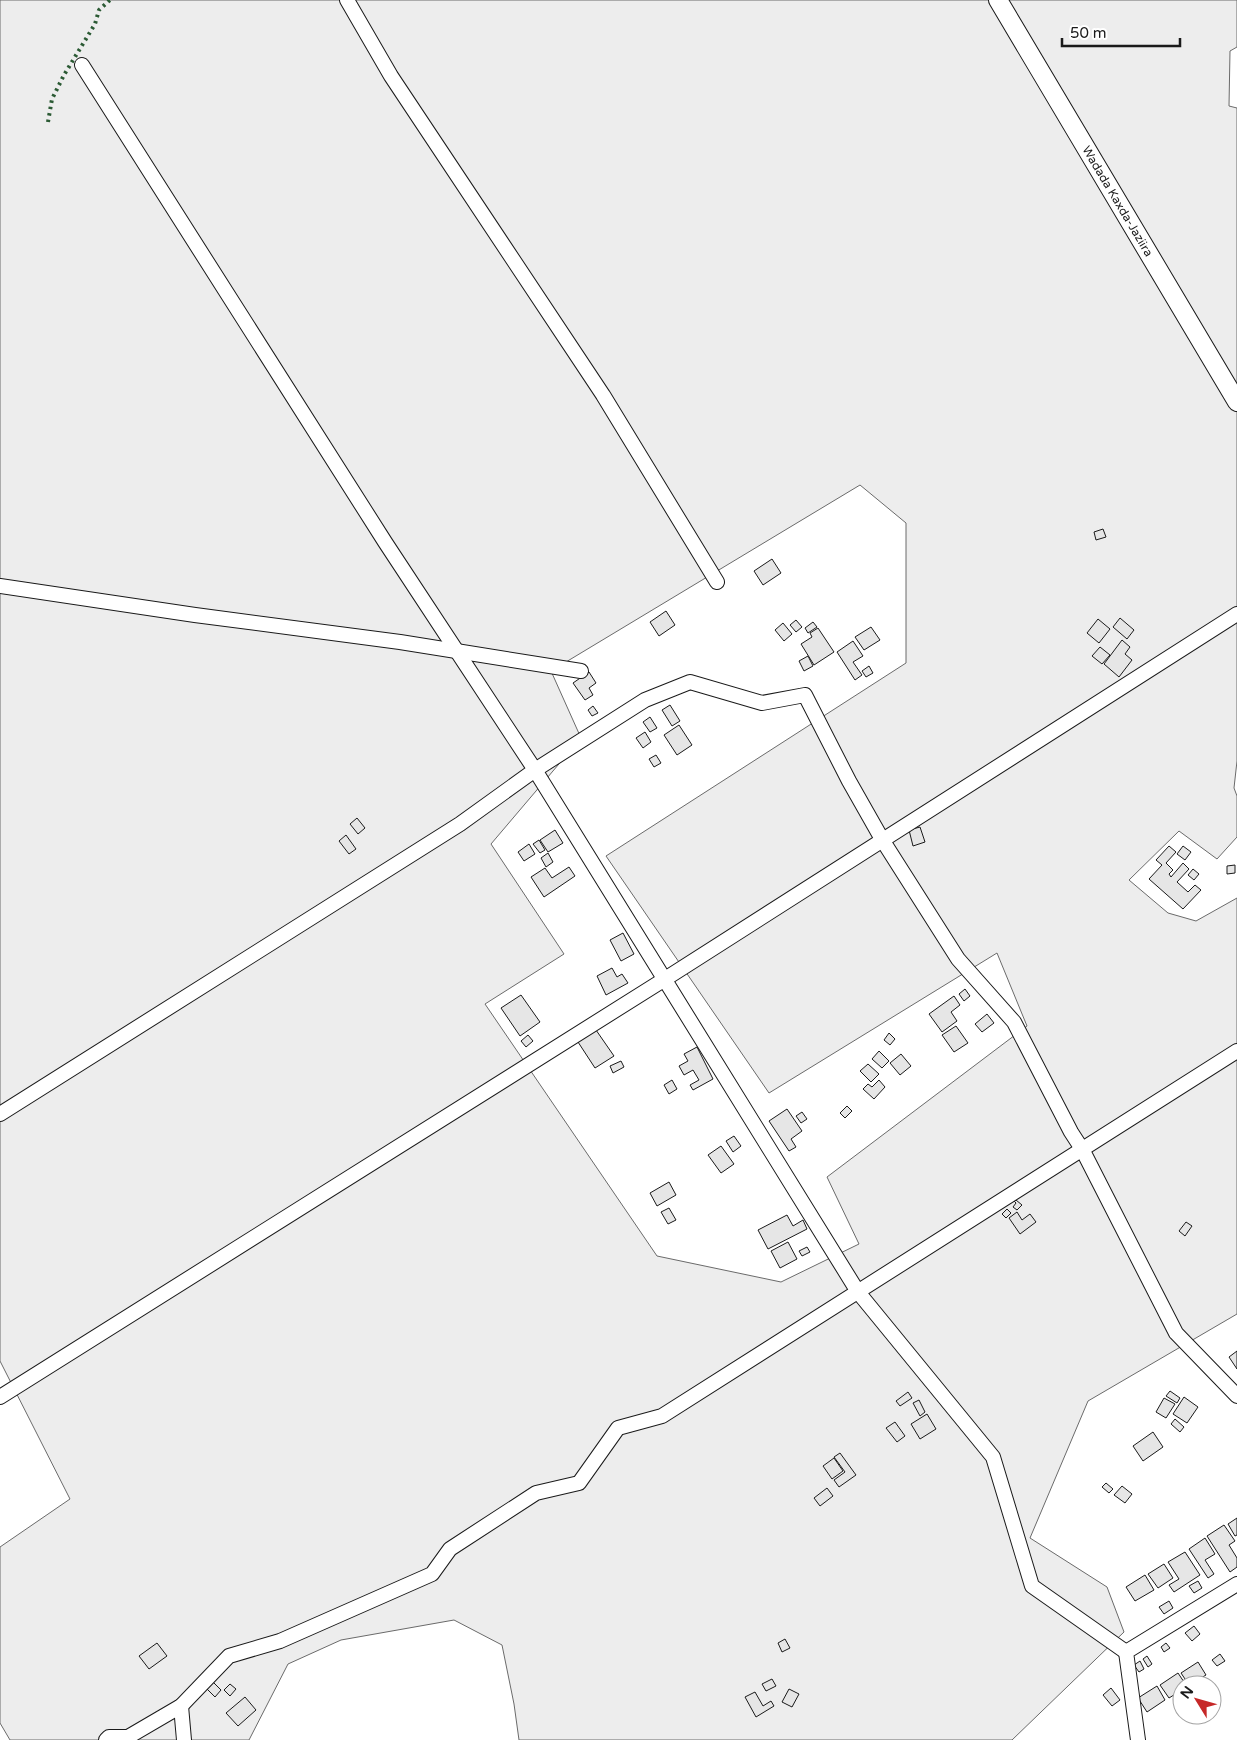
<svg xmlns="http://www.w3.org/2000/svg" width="1237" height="1740" viewBox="0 0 1237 1740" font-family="'Varela Round',sans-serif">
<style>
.built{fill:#ededed;stroke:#6a6a6a;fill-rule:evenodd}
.building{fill:#e6e6e6;stroke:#1a1a1a}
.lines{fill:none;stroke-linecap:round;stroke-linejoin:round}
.minor-casing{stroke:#1a1a1a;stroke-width:16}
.tertiary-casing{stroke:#1a1a1a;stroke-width:20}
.minor{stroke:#fff;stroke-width:14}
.tertiary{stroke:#fff;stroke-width:18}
.hedge{stroke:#2b5a34;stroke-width:4;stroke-dasharray:2.5 4;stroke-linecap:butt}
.labels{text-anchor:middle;stroke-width:4;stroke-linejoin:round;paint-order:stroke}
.street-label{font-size:12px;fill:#1a1a1a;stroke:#fff}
</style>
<rect width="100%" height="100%" fill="#fff"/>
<path class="built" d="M0,0H1237V47L1230,51L1229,106L1237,108V761L1234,788L1237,796V837L1217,859L1179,831L1129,880L1168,913L1196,921L1237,898V1314L1088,1401L1030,1538L1107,1587L1124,1632L1012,1740H519L514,1704L502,1645L454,1620L341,1640L288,1664L249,1740H10L0,1723V1547L70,1499L0,1361ZM860,485L906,523V663L606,856L769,1093L997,953L1027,1026L827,1177L859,1244L781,1282L657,1256L485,1004L564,954L491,844L581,738L551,671Z"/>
<g class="building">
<path d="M1103,529L1106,537L1096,540L1094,532Z"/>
<path d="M772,559L781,573L763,585L754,571Z"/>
<path d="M666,611L675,625L659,636L650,622Z"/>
<path d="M1120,618L1134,630L1127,639L1113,627Z"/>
<path d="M1098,619L1110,629L1099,643L1087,633Z"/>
<path d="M796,620L802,627L796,632L790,625Z"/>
<path d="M813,622L817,627L808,633L805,628Z"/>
<path d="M783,623L792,634L784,641L775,630Z"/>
<path d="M871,627L880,640L864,650L855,637Z"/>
<path d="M818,628L834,652L814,665L801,644L812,637L810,633Z"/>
<path d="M1122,640L1130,647L1125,654L1132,660L1119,677L1104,664Z"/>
<path d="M853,641L863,656L853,662L862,675L855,680L837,652Z"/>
<path d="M1100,647L1110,655L1102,664L1092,656Z"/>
<path d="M808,656L813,666L804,671L799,661Z"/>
<path d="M869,666L873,673L866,677L862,671Z"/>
<path d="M589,672L596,683L589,688L593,695L585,700L573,683Z"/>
<path d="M670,705L680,721L672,726L662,710Z"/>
<path d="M593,706L598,713L592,716L588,710Z"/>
<path d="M650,717L657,728L650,732L643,722Z"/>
<path d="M679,725L692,745L677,755L664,735Z"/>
<path d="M645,732L651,742L643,748L636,738Z"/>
<path d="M656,755L661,763L654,767L649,759Z"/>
<path d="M357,818L365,828L358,834L350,824Z"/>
<path d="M920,827L925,842L913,846L909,830Z"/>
<path d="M555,830L563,843L548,852L540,840Z"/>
<path d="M346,835L356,849L349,854L339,841Z"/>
<path d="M539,840L545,850L540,853L533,844Z"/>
<path d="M529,844L535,854L524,861L518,852Z"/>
<path d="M1169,846L1176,852L1166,863L1173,870L1169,874L1171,877L1183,863L1189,869L1177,882L1188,892L1195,885L1201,890L1183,909L1149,879L1162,865L1156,860Z"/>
<path d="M1183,846L1191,852L1185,860L1177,854Z"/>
<path d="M548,853L553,862L546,867L541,858Z"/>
<path d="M1235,865V873L1227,874V866Z"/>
<path d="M569,867L575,876L544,897L531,877L545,868L552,878Z"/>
<path d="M1193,869L1199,874L1194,880L1188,875Z"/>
<path d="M623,933L634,954L621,961L610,940Z"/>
<path d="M612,968L617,977L622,974L628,983L606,995L597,976Z"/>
<path d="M965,989L970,996L964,1001L959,994Z"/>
<path d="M521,995L540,1022L520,1036L501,1008Z"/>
<path d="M954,996L960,1005L951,1012L957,1021L942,1032L929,1014Z"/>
<path d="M987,1014L994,1023L982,1032L975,1024Z"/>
<path d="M956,1026L968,1043L954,1052L942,1035Z"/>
<path d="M596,1030L614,1056L595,1068L578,1042Z"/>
<path d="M889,1033L895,1039L890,1045L884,1040Z"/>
<path d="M528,1035L533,1041L526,1047L521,1041Z"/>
<path d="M697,1047L713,1079L693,1090L690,1085L699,1080L693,1070L684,1075L679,1066L688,1061L684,1054Z"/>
<path d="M879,1051L889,1061L882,1068L872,1059Z"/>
<path d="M901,1054L911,1066L900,1075L890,1063Z"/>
<path d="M621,1061L624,1067L613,1073L610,1066Z"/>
<path d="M868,1064L879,1074L871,1082L860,1071Z"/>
<path d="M672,1080L677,1089L669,1094L664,1085Z"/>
<path d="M879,1080L885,1087L874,1099L863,1089L868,1084L872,1087Z"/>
<path d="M847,1106L852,1111L845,1118L840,1113Z"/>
<path d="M787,1109L802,1131L791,1139L796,1147L789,1151L769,1121Z"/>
<path d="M802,1112L807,1119L801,1123L796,1116Z"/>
<path d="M734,1136L741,1146L733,1152L726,1141Z"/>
<path d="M721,1146L734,1164L721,1173L708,1155Z"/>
<path d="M669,1182L676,1195L657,1206L650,1193Z"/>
<path d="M1016,1200L1022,1205L1017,1210L1013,1207L1016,1203L1014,1201Z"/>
<path d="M669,1208L676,1220L668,1224L661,1212Z"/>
<path d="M1007,1209L1011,1213L1006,1218L1002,1214Z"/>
<path d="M1017,1212L1022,1220L1030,1214L1036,1222L1020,1234L1009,1218Z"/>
<path d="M787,1215L793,1226L803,1220L807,1229L768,1249L758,1230Z"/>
<path d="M1186,1222L1192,1226L1185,1236L1179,1231Z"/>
<path d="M788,1242L797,1259L780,1268L771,1251Z"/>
<path d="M807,1247L810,1252L802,1256L799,1251Z"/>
<path d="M1237,1351V1369L1229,1357Z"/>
<path d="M1170,1391L1180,1398L1177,1403L1166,1396Z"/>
<path d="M908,1392L912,1398L900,1406L896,1401Z"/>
<path d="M1184,1397L1198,1407L1187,1423L1173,1414Z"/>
<path d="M1164,1398L1175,1404L1166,1418L1156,1412Z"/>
<path d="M919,1400L925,1412L920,1416L913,1403Z"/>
<path d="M927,1414L936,1429L920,1439L911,1424Z"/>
<path d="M1175,1419L1184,1427L1180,1432L1171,1424Z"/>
<path d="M895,1422L905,1436L897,1442L886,1428Z"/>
<path d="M1153,1432L1163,1447L1143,1461L1133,1446Z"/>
<path d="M840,1453L856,1475L839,1487L834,1480L845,1472L834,1457Z"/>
<path d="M834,1458L843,1471L832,1479L823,1466Z"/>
<path d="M1106,1483L1113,1489L1109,1493L1102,1487Z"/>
<path d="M1122,1486L1132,1494L1125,1503L1114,1495Z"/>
<path d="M827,1488L833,1496L820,1506L814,1498Z"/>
<path d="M1237,1518V1535L1235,1536L1228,1524Z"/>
<path d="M1224,1525L1235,1541L1229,1545L1237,1558V1567L1230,1572L1207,1536Z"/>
<path d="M1205,1538L1215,1554L1205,1560L1214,1574L1208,1578L1189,1549Z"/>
<path d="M1185,1552L1200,1575L1174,1592L1169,1585L1179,1579L1168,1562Z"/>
<path d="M1164,1564L1173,1578L1158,1588L1148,1574Z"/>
<path d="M1145,1575L1154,1590L1135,1601L1126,1587Z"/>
<path d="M1198,1581L1202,1588L1194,1593L1189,1586Z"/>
<path d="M1169,1601L1173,1608L1164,1614L1159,1607Z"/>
<path d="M1194,1626L1200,1634L1192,1641L1185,1633Z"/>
<path d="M785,1639L790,1648L782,1652L778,1643Z"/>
<path d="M157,1643L167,1656L149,1669L139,1656Z"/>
<path d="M1166,1643L1170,1648L1164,1652L1161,1647Z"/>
<path d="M1220,1654L1225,1661L1217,1666L1212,1660Z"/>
<path d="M1147,1656L1152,1664L1148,1667L1143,1659Z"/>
<path d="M1140,1661L1144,1669L1139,1672L1134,1665Z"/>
<path d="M1198,1662L1206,1675L1189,1685L1181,1673Z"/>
<path d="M1178,1673L1186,1685H1182V1690L1169,1698L1160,1685Z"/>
<path d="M772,1679L776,1686L766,1691L762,1684Z"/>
<path d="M213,1682L221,1690L215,1697L207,1689Z"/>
<path d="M230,1684L236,1689L230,1696L224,1690Z"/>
<path d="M1157,1686L1165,1700L1147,1712L1138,1698Z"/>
<path d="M1111,1688L1120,1700L1112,1706L1103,1695Z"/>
<path d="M789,1689L799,1694L792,1707L782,1702Z"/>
<path d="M755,1692L763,1706L771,1701L774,1706L756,1717L745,1697Z"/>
<path d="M245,1697L256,1710L238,1726L226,1713Z"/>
</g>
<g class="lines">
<defs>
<g id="minor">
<path d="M347,0L391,76L603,395L717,582"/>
<path d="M0,586L195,615L400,642L581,671"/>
<path d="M0,1114L460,824L535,770L385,542L82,65"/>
<path d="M0,1397L665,979L1237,614"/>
<path d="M1126,1652L1032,1586L993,1457L858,1292L535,770L645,700L690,682L762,703L805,695L849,781L883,841L958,959L1014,1022L1071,1132L1082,1149L1176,1333L1237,1396"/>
<path d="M181,1706L184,1740"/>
<path d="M106,1740L109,1737H128L181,1706L229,1656L280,1641L432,1574L450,1549L536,1493L579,1483L618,1428L662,1416L1237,1051"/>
<path d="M1138,1740L1126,1652L1237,1584"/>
</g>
<g id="tertiary">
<path id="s1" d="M998,0L1237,402"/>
</g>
</defs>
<use href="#minor" class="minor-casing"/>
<use href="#tertiary" class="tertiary-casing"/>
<use href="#minor" class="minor"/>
<use href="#tertiary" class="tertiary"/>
<path class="hedge" d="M48,122L52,99L64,75L95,24L99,10L110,0"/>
</g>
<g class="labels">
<g class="street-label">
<text dy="4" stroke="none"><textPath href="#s1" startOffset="234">Wadada Kaxda-Jaziira</textPath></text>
</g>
</g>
<g transform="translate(1197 1700) rotate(307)"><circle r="24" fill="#ffffff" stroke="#a3a3a3"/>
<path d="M0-4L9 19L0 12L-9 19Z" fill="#c62828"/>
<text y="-8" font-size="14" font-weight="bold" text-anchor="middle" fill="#1a1a1a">N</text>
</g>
<path d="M1062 38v8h118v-8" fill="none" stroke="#1a1a1a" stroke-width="2.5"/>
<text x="1070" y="38" font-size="15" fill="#1a1a1a" stroke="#ffffff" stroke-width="4" paint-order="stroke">50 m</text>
</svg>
